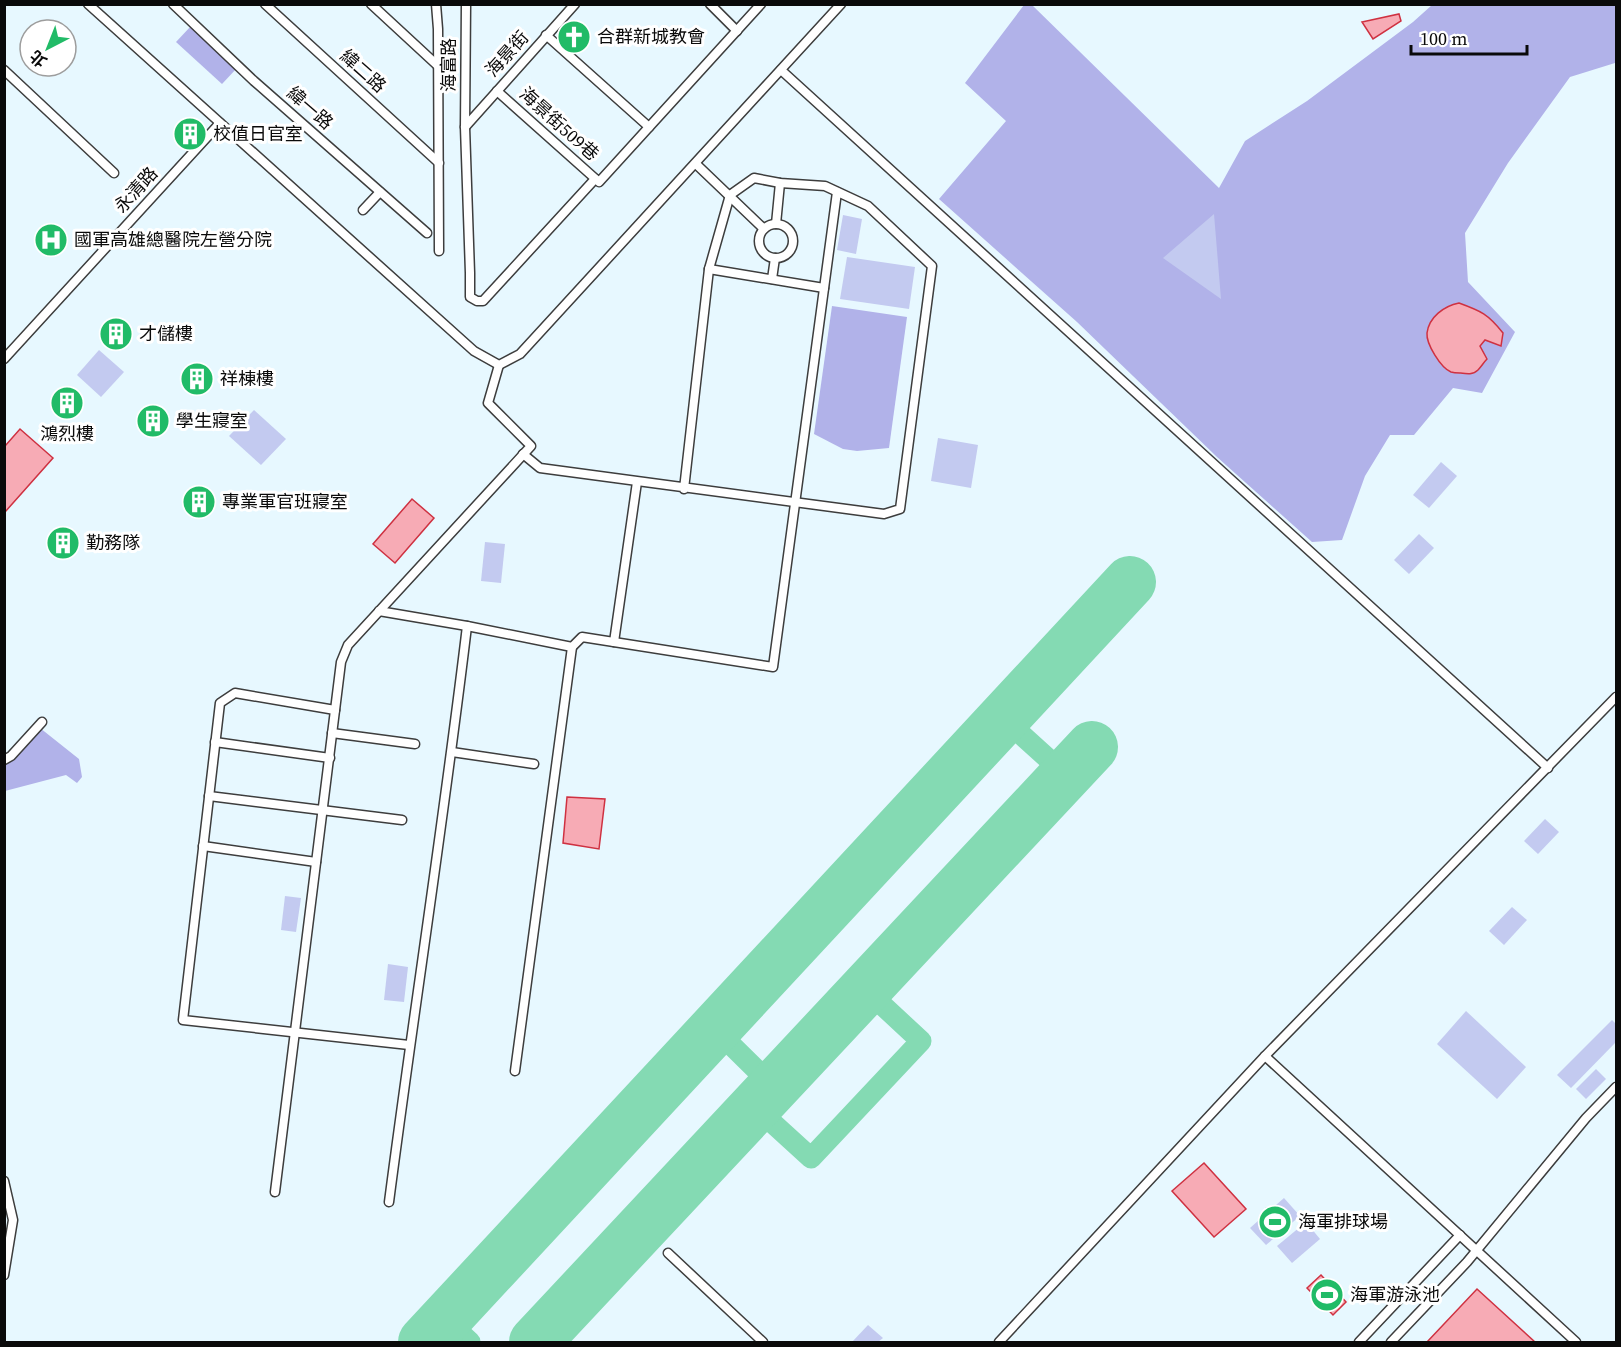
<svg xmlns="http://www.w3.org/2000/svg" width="1621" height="1347" viewBox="0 0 1621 1347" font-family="'Source Serif 4','Noto Sans TC',serif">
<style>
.green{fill:#b1b2e9}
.pitch{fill:#c3caf0}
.water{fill:#f7abb5;stroke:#cf3141;stroke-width:1.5}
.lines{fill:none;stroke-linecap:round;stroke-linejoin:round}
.taxiway{stroke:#84dab3;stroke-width:21}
.runway{stroke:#84dab3;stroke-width:52}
.minor-casing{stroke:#3d3d3d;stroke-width:11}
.minor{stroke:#fff;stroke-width:8}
.labels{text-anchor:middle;stroke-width:6;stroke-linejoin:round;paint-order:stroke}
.poi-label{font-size:18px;fill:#0a0a0a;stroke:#fff;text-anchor:start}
.street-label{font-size:18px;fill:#0a0a0a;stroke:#fff}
</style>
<rect width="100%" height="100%" fill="#e7f8ff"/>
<g class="green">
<path d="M1024,5H1032L1219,188L1245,141L1307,101L1413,22L1432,5H1616V64L1615,63L1570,77L1508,163L1465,233L1468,282L1515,332L1482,393L1453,388L1414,435H1390L1365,476L1342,540L1312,542L1217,457L1077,322L939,199L1006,121L965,83Z"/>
<path d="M191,26L237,68L222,84L176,42Z"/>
<path d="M832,306L907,317L889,448L857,451L843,449L814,434Z"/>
<path d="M40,728L79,759L82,777L77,783L66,775L5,791V763Z"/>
</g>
<g class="pitch">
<path d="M1214,214L1221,299L1163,258Z"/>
<path d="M843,215L862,219L856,254L837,250Z"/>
<path d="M847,257L915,267L909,309L840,299Z"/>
<path d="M99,350L124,372L101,397L77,375Z"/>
<path d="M254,410L286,439L261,465L229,436Z"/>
<path d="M938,438L978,445L971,488L931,481Z"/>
<path d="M1441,462L1457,476L1429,508L1413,495Z"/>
<path d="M1419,534L1434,548L1409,574L1394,560Z"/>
<path d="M485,542L505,544L501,583L481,581Z"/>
<path d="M1545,819L1559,832L1538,854L1524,841Z"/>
<path d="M285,896L301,898L296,932L281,930Z"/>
<path d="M1512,907L1527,920L1504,945L1489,931Z"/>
<path d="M388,964L408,967L404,1002L384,1000Z"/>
<path d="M1466,1011L1526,1067L1497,1099L1437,1044Z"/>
<path d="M1612,1020L1616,1024V1042L1571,1088L1557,1075Z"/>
<path d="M1596,1069L1606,1079L1586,1099L1576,1089Z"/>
<path d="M1284,1198L1300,1216L1266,1245L1250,1228Z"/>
<path d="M1306,1222L1320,1239L1292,1263L1277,1246Z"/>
<path d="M868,1325L883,1338L878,1342H852Z"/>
</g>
<g class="water">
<path d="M1399,14L1401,21L1373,39L1362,22Z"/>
<path d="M1459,303C1481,311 1488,314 1503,333L1501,346L1485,340L1480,346L1487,359C1484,362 1481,367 1478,370C1473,375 1467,374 1460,373C1457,373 1454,373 1451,372C1441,368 1426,344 1427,333C1429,317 1444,306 1459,303Z"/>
<path d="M20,429L53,458L5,512V446Z"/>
<path d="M412,499L434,518L395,563L373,544Z"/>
<path d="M567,797L605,799L599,849L563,843Z"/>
<path d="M1204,1163L1246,1209L1214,1237L1172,1191Z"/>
<path d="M1321,1275L1346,1302L1333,1315L1307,1288Z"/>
<path d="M1477,1289L1535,1342H1427Z"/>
</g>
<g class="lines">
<g class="taxiway">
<path d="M1003,718L1066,775"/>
<path d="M715,1029L774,1087"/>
<path d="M755,1107L811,1158L921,1041L865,989"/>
<path d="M445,1319L470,1342"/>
</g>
<g class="runway">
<path d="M424,1342L1130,582"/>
<path d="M535,1342L1092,747"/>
</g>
<defs>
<g id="minor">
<path d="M88,4L474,351L499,365L520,354L841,4"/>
<path d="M173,4L254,81L427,233"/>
<path d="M265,4L439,163"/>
<path d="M371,4L437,65"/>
<path d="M436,4L438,29L439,251"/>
<path d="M466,4L465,127L470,273V297L477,301H483L595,179"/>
<path d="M710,4L737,31"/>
<path d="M546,35L649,127"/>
<path d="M4,70L114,173"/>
<path d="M781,70L1548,768"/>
<path d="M497,91L599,182L761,4"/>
<path d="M465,127L575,4"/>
<path d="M696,164L764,229"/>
<path d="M363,210L380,192"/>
<path d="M776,224L780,183"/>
<circle cx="776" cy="241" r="17"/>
<path d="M709,269L824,288"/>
<path d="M772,279L775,258"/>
<path d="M4,359L220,123"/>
<path d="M523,454L540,468L884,514L900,509L932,266L868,206L825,186L780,183L754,178L730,195L709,269L684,489"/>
<path d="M379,611L467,626L572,647L582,637L773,667L837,192"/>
<path d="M614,642L637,482"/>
<path d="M335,710L235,693L220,703L183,1020L409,1045"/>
<path d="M332,733L415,744"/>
<path d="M215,742L330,758"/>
<path d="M452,752L534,764"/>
<path d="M4,760L11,756L42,722"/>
<path d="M209,796L402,820"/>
<path d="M203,846L316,862"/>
<path d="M1265,1056L1576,1342"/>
<path d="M515,1071L572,647"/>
<path d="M4,1181L13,1220L4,1275"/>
<path d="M275,1192L341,662L348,645L531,446L488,403L499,365"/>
<path d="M389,1202C414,1010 444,819 467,626"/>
<path d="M668,1253L763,1342"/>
<path d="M999,1342L1265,1056L1616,697"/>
<path d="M1359,1342L1460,1235"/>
<path d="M1391,1342L1467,1262L1586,1118L1616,1087"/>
</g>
</defs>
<use href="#minor" class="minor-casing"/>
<use href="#minor" class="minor"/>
</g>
<defs>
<symbol id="church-disc" viewBox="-11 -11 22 22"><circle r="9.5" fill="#21bb67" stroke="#fff"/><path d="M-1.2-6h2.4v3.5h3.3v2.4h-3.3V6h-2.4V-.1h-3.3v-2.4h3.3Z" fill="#fff"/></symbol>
<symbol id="building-disc" viewBox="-11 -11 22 22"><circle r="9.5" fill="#21bb67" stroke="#fff"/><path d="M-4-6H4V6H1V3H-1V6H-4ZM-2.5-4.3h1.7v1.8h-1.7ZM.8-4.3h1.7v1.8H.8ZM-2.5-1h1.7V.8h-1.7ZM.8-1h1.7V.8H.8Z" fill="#fff"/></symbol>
<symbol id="hospital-disc" viewBox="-11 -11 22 22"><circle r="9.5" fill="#21bb67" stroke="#fff"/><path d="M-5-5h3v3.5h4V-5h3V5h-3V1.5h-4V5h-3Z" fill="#fff"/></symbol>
<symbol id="stadium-disc" viewBox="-11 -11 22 22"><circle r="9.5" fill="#21bb67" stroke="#fff"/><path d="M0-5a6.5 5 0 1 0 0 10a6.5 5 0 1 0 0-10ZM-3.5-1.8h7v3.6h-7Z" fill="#fff"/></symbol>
</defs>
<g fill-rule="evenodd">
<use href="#church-disc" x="555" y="18" width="38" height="38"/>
<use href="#building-disc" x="171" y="115" width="38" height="38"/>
<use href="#hospital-disc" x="32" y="221" width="38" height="38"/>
<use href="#building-disc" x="97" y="315" width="38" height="38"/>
<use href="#building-disc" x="178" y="360" width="38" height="38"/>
<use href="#building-disc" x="48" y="384" width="38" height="38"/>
<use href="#building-disc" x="134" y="402" width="38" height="38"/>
<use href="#building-disc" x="180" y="483" width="38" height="38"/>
<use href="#building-disc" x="44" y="524" width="38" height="38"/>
<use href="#stadium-disc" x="1256" y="1203" width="38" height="38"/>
<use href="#stadium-disc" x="1308" y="1276" width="38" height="38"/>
</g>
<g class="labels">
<g class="poi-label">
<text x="597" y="43">合群新城教會</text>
<text x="213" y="140">校值日官室</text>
<text x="74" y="246">國軍高雄總醫院左營分院</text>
<text x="139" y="340">才儲樓</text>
<text x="220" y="385">祥棟樓</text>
<text x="176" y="427">學生寢室</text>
<text x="67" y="440" text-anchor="middle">鴻烈樓</text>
<text x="222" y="508">專業軍官班寢室</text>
<text x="86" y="549">勤務隊</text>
<text x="1298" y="1228">海軍排球場</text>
<text x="1350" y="1301">海軍游泳池</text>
</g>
<g class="street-label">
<text transform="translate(507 54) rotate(-48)" y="6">海景街</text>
<text transform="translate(449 65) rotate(-90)" y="6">海富路</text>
<text transform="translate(363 71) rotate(42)" y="6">緯二路</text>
<text transform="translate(310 108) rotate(41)" y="6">緯一路</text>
<text transform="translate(559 124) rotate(42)" y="6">海景街509巷</text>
<text transform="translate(136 190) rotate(-48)" y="6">永清路</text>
</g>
</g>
<rect width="1621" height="1347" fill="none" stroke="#0a0a0a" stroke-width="12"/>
<g transform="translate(48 48) rotate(222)"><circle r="28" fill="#ffffff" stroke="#9d9d9d" stroke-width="1.5"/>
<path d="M0-4.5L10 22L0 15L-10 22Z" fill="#21bb67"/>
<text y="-9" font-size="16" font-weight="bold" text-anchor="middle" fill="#0a0a0a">北</text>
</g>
<path d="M1411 45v9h116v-9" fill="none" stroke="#0a0a0a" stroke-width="3"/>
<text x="1420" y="45" font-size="18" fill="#0a0a0a" stroke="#ffffff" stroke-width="4.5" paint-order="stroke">100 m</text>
</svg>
